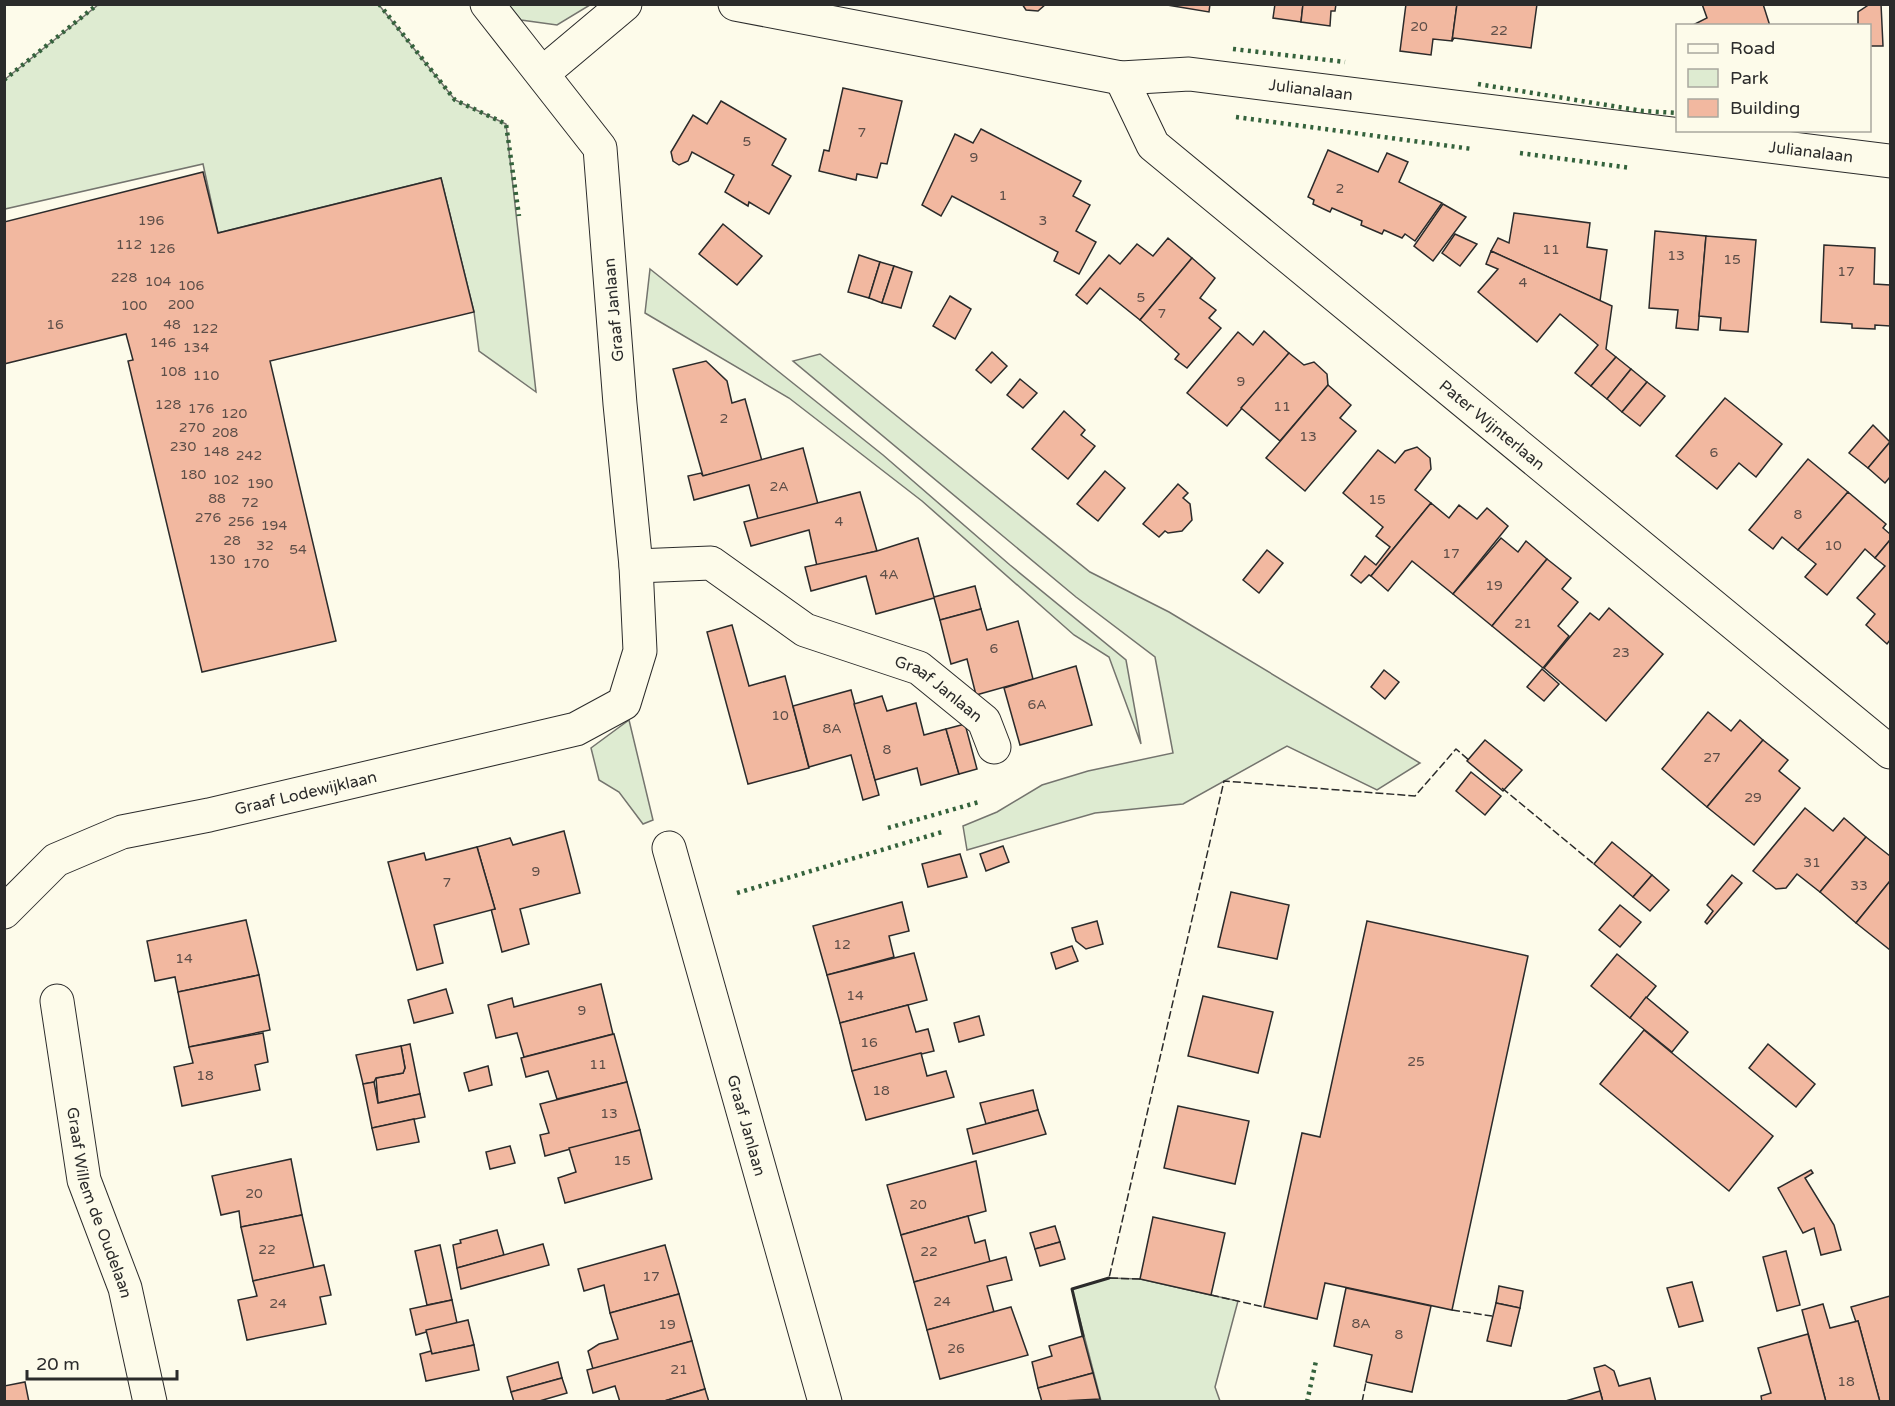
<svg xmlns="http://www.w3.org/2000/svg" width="1895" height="1406" viewBox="0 0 1895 1406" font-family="'Varela Round',sans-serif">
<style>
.green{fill:#deebd1;stroke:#74746e;stroke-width:1.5}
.building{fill:#f2b8a0;stroke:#2b2b2b;stroke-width:1.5}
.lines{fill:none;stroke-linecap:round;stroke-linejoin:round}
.minor-casing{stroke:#2b2b2b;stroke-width:35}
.minor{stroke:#fdfbea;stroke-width:33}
.hedge{stroke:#34623c;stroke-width:4.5;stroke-dasharray:3 4.5;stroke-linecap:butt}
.fence{stroke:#2b2b2b;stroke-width:1.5;stroke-dasharray:8 3;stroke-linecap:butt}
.wall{stroke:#2b2b2b;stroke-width:3}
.labels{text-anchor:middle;stroke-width:4.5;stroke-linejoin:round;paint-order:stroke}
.number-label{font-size:14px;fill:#5d4e48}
.street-label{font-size:16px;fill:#2b2b2b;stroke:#fdfbea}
</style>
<rect width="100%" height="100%" fill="#fdfbea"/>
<g class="green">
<path d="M98,5H379L455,100L506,124L536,392L479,351L474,312L441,178L218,233L203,164L5,209L4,80Z"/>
<path d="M509,5H590L557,25L521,20Z"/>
<path d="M650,269L883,455L1010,565L1126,660L1141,744L1109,657L1074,635L922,501L789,398L645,313Z"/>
<path d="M820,354L1090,572L1169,612L1420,763L1377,790L1287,746L1183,804L1095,813L967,850L963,826L997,812L1042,785L1088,771L1173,753L1155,657L1076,597L793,361Z"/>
<path d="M629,720L653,820L643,824L619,792L599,780L591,748Z"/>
<path d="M1109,1278L1140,1279L1238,1301L1215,1387L1220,1401H1101L1072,1289Z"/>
</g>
<g class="building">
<path d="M1022,4H1046L1038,11L1026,10Z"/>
<path d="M1161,4H1210L1209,12Z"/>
<path d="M1275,4H1303L1301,22L1273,18Z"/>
<path d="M1303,4H1336L1335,11H1331L1330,26L1301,22Z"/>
<path d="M1406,4H1457L1452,41L1433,39L1431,55L1400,51Z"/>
<path d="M1457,4H1537L1531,48L1454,38L1452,41Z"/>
<path d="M1702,4H1763L1770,26H1691L1707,18Z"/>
<path d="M1870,4H1881L1883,46H1870V26H1858V12Z"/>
<path d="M843,88L902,101L887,164L881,163L877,178L857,174L856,180L819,171L824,150L829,151Z"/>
<path d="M721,101L786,139L772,165L791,176L769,214L749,202L748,206L725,192L734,175L692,152L688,161L679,165L673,161L671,152L693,115L707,124Z"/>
<path d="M981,129L1081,181L1073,196L1090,205L1076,231L1096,242L1079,274L1054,261L1058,252L952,196L941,216L922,205L955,134L973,143Z"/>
<path d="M1328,150L1378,172L1387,153L1408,162L1399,182L1442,203L1415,241L1405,234L1402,238L1384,230L1382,234L1361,225L1362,221L1332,208L1330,212L1313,204L1314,200L1308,197Z"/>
<path d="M203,172L218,233L441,178L474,312L270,361L336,641L202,672L128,361L133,360L126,334L4,364V222Z"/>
<path d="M1443,204L1466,217L1433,261L1414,246Z"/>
<path d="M1514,213L1590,223L1587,247L1607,250L1600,301L1491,251L1498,238L1509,243Z"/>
<path d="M723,224L762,256L737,285L699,254Z"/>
<path d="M1655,231L1706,236L1698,330L1676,328L1678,310L1649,308Z"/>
<path d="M1455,234L1477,244L1460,266L1442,253Z"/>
<path d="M1706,236L1756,240L1748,332L1720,330L1721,318L1699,316Z"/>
<path d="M1168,238L1192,258L1140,320L1100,288L1087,304L1076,295L1109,255L1120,264L1137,244L1153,256Z"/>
<path d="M1824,245L1875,248L1874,284L1890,285V326L1875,325V329L1852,328V324L1821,322Z"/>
<path d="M1491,251L1612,306L1606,349L1616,357L1591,386L1575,373L1598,345L1586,335L1560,314L1537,342L1478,292L1498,269L1486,264Z"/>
<path d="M859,255L880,262L869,298L848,292Z"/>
<path d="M1192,258L1215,278L1200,298L1216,310L1209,318L1221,328L1187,368L1175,359L1179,354L1140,320Z"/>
<path d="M880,262L894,266L882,303L869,298Z"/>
<path d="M894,266L912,272L901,308L882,303Z"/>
<path d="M950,296L971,309L955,339L933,326Z"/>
<path d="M1264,331L1289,353L1227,426L1187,393L1238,332L1253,345Z"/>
<path d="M992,352L1007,366L991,383L976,370Z"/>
<path d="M1289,353L1304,365L1314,362L1327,374L1328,385L1280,441L1241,408Z"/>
<path d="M1616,357L1631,369L1607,399L1591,386Z"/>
<path d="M706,361L727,381L732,403L745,399L762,461L703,476L673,369Z"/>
<path d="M1631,369L1647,382L1622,412L1607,399Z"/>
<path d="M1020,379L1037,393L1023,408L1007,395Z"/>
<path d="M1647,382L1665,396L1640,426L1622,412Z"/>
<path d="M1328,385L1351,405L1340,418L1356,431L1305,491L1266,458Z"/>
<path d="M1725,398L1782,444L1756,477L1739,463L1717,489L1676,456Z"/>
<path d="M1064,411L1085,430L1081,435L1095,446L1068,479L1032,449Z"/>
<path d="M1873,425L1890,442L1868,468L1849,453Z"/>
<path d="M1890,442V477L1885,483L1868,468Z"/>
<path d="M1417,447L1430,458L1431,469L1415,490L1431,503L1371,576L1369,575L1361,583L1351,575L1365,556L1376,565L1390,547L1376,536L1383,527L1343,493L1378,450L1395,463L1405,451Z"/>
<path d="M803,448L818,504L758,519L749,485L694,500L688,476L701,473L703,476Z"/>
<path d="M1808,459L1848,492L1798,550L1782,537L1773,549L1749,530Z"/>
<path d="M1105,471L1125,488L1098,521L1077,504Z"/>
<path d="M1178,484L1188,493L1183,498L1190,504L1192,520L1182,531L1168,533L1165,531L1159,537L1143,524Z"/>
<path d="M860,492L877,551L817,566L809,530L751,546L744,522Z"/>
<path d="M1848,492L1886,524L1883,528L1890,534V540L1875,558L1865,549L1827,595L1805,577L1816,564L1798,550Z"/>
<path d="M1431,503L1449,518L1459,505L1477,519L1487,508L1508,526L1453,594L1412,561L1388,591L1371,576Z"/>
<path d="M918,538L934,597L975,586L981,609L940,620L934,598L876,614L866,576L811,591L805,567L877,551Z"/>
<path d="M1501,538L1518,552L1526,541L1547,559L1492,626L1453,594Z"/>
<path d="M1890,540V640L1887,644L1866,625L1875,614L1857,598L1885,566L1875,558Z"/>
<path d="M1267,550L1283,563L1259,593L1243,580Z"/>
<path d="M1547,559L1571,578L1562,589L1578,602L1558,626L1569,636L1543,668L1492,626Z"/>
<path d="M1609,608L1663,654L1606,721L1544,668L1590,613L1599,620Z"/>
<path d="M981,609L987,630L1018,621L1033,679L976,695L967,659L951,664L940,620Z"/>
<path d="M732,625L749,686L785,676L809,768L748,784L707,632Z"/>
<path d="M1076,666L1092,725L1020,745L1004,688Z"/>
<path d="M1542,669L1559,684L1544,701L1527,687Z"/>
<path d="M1384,670L1399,682L1385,699L1371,687Z"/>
<path d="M851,690L879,795L863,800L851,755L809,767L793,706Z"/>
<path d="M882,696L887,711L916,703L924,735L946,729L959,774L921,785L917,768L875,780L854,704Z"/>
<path d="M1708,712L1731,731L1740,720L1763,740L1707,807L1662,769Z"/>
<path d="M965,724L977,769L959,774L946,729Z"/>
<path d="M1485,740L1522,770L1503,791L1467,761Z"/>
<path d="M1763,740L1788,760L1779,771L1800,788L1754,845L1707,807Z"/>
<path d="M1471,772L1501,796L1485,815L1456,791Z"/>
<path d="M1805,808L1833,831L1844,818L1866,837L1820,892L1797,874L1786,888L1776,889L1753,871Z"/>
<path d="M564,831L580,893L520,909L529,944L502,952L491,909H495L477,847L510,838L513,845Z"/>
<path d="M1866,837L1890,856V881L1856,923L1820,892Z"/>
<path d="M1612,842L1652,875L1633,897L1594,864Z"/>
<path d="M1003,846L1009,862L986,871L980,854Z"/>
<path d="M477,847L495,909L434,925L443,963L417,970L388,862L424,853L426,860Z"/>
<path d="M960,854L967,877L928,887L922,864Z"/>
<path d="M1652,875L1669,890L1650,911L1633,897Z"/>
<path d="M1732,875L1742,883L1707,924L1705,922L1713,911L1707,905Z"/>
<path d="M1890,881V950L1856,923Z"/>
<path d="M1231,892L1289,905L1277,959L1218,947Z"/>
<path d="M902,902L909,931L889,936L894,957L827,975L813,926Z"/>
<path d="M1620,905L1641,922L1620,947L1599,930Z"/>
<path d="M246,920L259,975L178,992L175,977L155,981L147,941Z"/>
<path d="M1097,921L1103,944L1086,949L1076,941L1072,928Z"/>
<path d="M1367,921L1528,956L1452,1310L1325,1283L1317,1319L1264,1307L1302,1133L1320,1137Z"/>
<path d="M1072,946L1078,961L1056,969L1051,953Z"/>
<path d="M914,953L927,1000L840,1023L827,975Z"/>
<path d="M1617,954L1656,986L1630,1018L1591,986Z"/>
<path d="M259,975L270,1030L189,1047L178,992Z"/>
<path d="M601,984L613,1034L524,1057L517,1033L496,1038L488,1005L512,998L514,1007Z"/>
<path d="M446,989L453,1013L414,1023L408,1000Z"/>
<path d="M1203,996L1273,1012L1258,1073L1188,1056Z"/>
<path d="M1646,997L1688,1032L1672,1052L1630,1018Z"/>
<path d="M908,1005L916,1032L928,1029L934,1051L852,1071L840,1023Z"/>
<path d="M979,1016L984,1035L959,1042L954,1023Z"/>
<path d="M1644,1030L1773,1136L1729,1191L1600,1084Z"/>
<path d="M263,1033L268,1062L255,1065L260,1090L182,1106L174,1067L193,1063L189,1047Z"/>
<path d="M614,1034L627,1082L557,1099L548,1071L526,1077L521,1058Z"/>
<path d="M410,1044L420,1094L378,1103L376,1078L403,1073L405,1068L401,1046Z"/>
<path d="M1768,1044L1815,1084L1796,1107L1749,1068Z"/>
<path d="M401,1046L405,1068L403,1073L376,1078L374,1082L363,1084L356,1055Z"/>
<path d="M921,1053L927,1076L946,1071L954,1097L866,1120L852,1071Z"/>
<path d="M488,1066L492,1085L469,1091L464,1073Z"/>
<path d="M374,1082L378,1103L420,1094L425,1117L372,1128L363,1084Z"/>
<path d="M627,1082L640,1130L545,1156L540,1135L549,1133L540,1104Z"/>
<path d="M1033,1090L1038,1110L986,1124L980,1103Z"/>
<path d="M1178,1106L1249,1121L1235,1184L1164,1168Z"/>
<path d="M1038,1110L1046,1134L973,1154L967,1129Z"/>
<path d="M414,1119L419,1142L377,1150L372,1128Z"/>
<path d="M640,1130L652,1179L565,1203L558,1178L576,1172L569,1148Z"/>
<path d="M510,1146L515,1163L490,1169L486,1152Z"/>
<path d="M291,1159L302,1215L241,1227L239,1211L221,1215L212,1176Z"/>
<path d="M976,1161L986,1211L901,1235L887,1185Z"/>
<path d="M1811,1170L1813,1173L1805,1178L1834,1225L1841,1250L1821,1255L1814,1228L1803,1233L1778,1188Z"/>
<path d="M302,1215L314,1268L253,1281L241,1227Z"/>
<path d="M968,1216L975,1243L985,1240L990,1262L914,1282L901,1235Z"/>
<path d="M1153,1217L1225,1233L1211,1295L1140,1279Z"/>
<path d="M1055,1226L1060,1242L1035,1249L1030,1233Z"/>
<path d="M497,1230L504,1255L457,1268L453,1245L461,1243L460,1240Z"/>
<path d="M1060,1242L1065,1259L1040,1266L1035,1249Z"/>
<path d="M543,1244L549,1265L461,1289L457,1268Z"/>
<path d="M440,1245L452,1300L427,1305L415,1251Z"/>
<path d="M665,1245L679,1294L610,1313L604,1285L584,1291L578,1269Z"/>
<path d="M1786,1251L1800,1305L1777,1311L1763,1257Z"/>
<path d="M1006,1257L1012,1280L987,1286L994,1312L927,1330L914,1282Z"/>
<path d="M324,1265L331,1295L320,1297L326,1324L247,1340L238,1300L257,1296L253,1281Z"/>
<path d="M1692,1282L1703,1321L1679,1327L1667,1288Z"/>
<path d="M1499,1286L1523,1291L1520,1308L1496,1303Z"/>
<path d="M1346,1288L1431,1306L1412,1392L1366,1382L1372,1355L1334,1346Z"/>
<path d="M679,1294L692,1341L593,1369L588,1351L599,1344L618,1339L610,1313Z"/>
<path d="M1890,1296V1401L1880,1402L1858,1321L1856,1322L1851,1307Z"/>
<path d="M452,1300L457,1323L416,1335L410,1309Z"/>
<path d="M1496,1303L1520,1308L1511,1346L1487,1341Z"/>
<path d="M1823,1304L1830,1328L1858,1321L1880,1402H1826L1802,1310Z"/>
<path d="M1011,1307L1028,1355L940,1379L927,1330Z"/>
<path d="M468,1320L474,1345L432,1354L426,1330Z"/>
<path d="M1808,1334L1826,1402H1762L1761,1396L1771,1393L1758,1348Z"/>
<path d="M1083,1336L1093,1373L1038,1388L1032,1362L1052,1356L1049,1346Z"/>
<path d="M692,1341L705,1389L661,1402H620L615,1386L593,1393L587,1370Z"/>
<path d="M474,1345L479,1370L426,1381L420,1354L431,1351L432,1354Z"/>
<path d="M558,1362L562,1378L511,1392L507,1377Z"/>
<path d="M1605,1365L1614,1371L1619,1386L1650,1378L1656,1402H1603L1594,1368Z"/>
<path d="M1093,1373L1100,1399L1042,1402L1038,1388Z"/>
<path d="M562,1378L567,1393L536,1402H514L511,1392Z"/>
<path d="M25,1382L29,1402H4V1386Z"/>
<path d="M705,1389L709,1402H661Z"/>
<path d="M1600,1391L1603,1402H1562Z"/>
</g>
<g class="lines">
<defs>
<g id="minor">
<path id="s1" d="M735,4L1121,78L1189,74L1890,161"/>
<path d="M543,73L625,4"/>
<path id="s2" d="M1121,78L1153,145L1890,752"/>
<path id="s3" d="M636,566L711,563L805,630L919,668L984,721L994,747"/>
<path id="s4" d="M669,848L825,1402"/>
<path id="s5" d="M4,912L56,860L122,832L209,815L576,729L624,703L640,651L636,566L620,404L600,148L487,4"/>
<path id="s6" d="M57,1001L84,1180L125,1288L150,1402"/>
</g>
</defs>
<use href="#minor" class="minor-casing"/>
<use href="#minor" class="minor"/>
<g class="hedge">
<path d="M379,4L455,100L506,124L519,216"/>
<path d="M1233,49L1345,62"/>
<path d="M4,80L98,4"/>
<path d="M1478,84L1643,111L1678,113"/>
<path d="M1236,117L1472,149"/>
<path d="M1520,153L1631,168"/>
<path d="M888,828L979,802"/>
<path d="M737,893L942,832"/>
<path d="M1307,1402L1316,1361"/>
</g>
<g class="fence">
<path d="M1502,788L1594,864"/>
<path d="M1140,1279L1109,1278L1224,781L1415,796L1456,749L1470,761"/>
<path d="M1211,1295L1264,1307"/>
<path d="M1452,1310L1492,1316"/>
<path d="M1362,1402L1366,1382"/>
</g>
<path class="wall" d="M1083,1336L1072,1289L1109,1278"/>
</g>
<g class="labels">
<g class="number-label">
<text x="1419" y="31">20</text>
<text x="1499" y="35">22</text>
<text x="862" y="137">7</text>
<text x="747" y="146">5</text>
<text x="974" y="162">9</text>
<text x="1340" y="193">2</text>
<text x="1003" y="200">1</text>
<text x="151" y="225">196</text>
<text x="1043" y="225">3</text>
<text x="129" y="249">112</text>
<text x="162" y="253">126</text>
<text x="1551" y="254">11</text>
<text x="1676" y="260">13</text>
<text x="1732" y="264">15</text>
<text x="1846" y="276">17</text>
<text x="124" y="282">228</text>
<text x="158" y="286">104</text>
<text x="1523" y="287">4</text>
<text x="191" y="290">106</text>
<text x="1141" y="302">5</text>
<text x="181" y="309">200</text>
<text x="134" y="310">100</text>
<text x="1162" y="318">7</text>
<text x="55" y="329">16</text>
<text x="172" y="329">48</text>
<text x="205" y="333">122</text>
<text x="163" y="347">146</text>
<text x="196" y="352">134</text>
<text x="173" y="376">108</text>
<text x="206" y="380">110</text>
<text x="1241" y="386">9</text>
<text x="168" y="409">128</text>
<text x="1282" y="411">11</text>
<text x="201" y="413">176</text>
<text x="234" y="418">120</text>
<text x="724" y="423">2</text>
<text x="192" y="432">270</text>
<text x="225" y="437">208</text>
<text x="1308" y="441">13</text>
<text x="183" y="451">230</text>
<text x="216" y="456">148</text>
<text x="1714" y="457">6</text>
<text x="249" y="460">242</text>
<text x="193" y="479">180</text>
<text x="226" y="484">102</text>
<text x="260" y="488">190</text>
<text x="779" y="491">2A</text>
<text x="217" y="503">88</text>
<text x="1377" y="504">15</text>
<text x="250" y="507">72</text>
<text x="1798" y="519">8</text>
<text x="208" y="522">276</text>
<text x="241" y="526">256</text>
<text x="839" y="526">4</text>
<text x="274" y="530">194</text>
<text x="232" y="545">28</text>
<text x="265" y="550">32</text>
<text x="1833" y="550">10</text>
<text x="298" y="554">54</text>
<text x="1451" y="558">17</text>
<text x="222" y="564">130</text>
<text x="256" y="568">170</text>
<text x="889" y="579">4A</text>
<text x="1494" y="590">19</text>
<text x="1523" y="628">21</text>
<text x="994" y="653">6</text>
<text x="1621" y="657">23</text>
<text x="1037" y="709">6A</text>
<text x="780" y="720">10</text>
<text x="832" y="733">8A</text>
<text x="887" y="754">8</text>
<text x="1712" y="762">27</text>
<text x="1753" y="802">29</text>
<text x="1812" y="867">31</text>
<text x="536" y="876">9</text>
<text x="447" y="887">7</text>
<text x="1859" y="890">33</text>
<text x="842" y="949">12</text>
<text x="184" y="963">14</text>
<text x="855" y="1000">14</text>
<text x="582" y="1015">9</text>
<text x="869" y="1047">16</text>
<text x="1416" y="1066">25</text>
<text x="598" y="1069">11</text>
<text x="205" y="1080">18</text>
<text x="881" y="1095">18</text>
<text x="609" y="1118">13</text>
<text x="622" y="1165">15</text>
<text x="254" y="1198">20</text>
<text x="918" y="1209">20</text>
<text x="267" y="1254">22</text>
<text x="929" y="1256">22</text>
<text x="651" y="1281">17</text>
<text x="942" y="1306">24</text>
<text x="278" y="1308">24</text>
<text x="1361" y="1328">8A</text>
<text x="667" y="1329">19</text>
<text x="1399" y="1339">8</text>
<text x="956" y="1353">26</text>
<text x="679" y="1374">21</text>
<text x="1846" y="1386">18</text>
</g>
<g class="street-label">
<text dy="6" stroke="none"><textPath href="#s1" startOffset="584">Julianalaan</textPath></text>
<text dy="6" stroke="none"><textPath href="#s1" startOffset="1088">Julianalaan</textPath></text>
<text transform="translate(613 310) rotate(-95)" y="6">Graaf Janlaan</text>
<text dy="6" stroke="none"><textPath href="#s2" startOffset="514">Pater Wijnterlaan</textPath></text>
<text dy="6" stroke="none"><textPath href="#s3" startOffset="338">Graaf Janlaan</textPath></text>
<text dy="6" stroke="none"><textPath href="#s5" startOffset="333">Graaf Lodewijklaan</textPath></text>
<text dy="6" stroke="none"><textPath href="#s4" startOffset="288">Graaf Janlaan</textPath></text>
<text dy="6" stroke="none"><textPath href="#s6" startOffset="207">Graaf Willem de Oudelaan</textPath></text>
</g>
</g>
<rect width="1895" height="1406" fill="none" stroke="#2b2b2b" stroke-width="12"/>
<rect x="1676" y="24" width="195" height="108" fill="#fdfbea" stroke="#a9a89e" stroke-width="1.5"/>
<rect x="1688" y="44" width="30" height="9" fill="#fdfbea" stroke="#a9a89e" stroke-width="1.5"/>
<text x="1730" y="54" font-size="18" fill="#2b2b2b">Road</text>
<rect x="1688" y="69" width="30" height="18" fill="#deebd1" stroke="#a9a89e" stroke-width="1.5"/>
<text x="1730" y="84" font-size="18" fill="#2b2b2b">Park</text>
<rect x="1688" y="99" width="30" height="18" fill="#f2b8a0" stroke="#a9a89e" stroke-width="1.5"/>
<text x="1730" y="114" font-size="18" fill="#2b2b2b">Building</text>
<path d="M27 1370v9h150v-9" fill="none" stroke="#2b2b2b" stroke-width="3"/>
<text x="36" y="1370" font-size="18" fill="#2b2b2b" stroke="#fdfbea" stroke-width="4.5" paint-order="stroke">20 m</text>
</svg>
